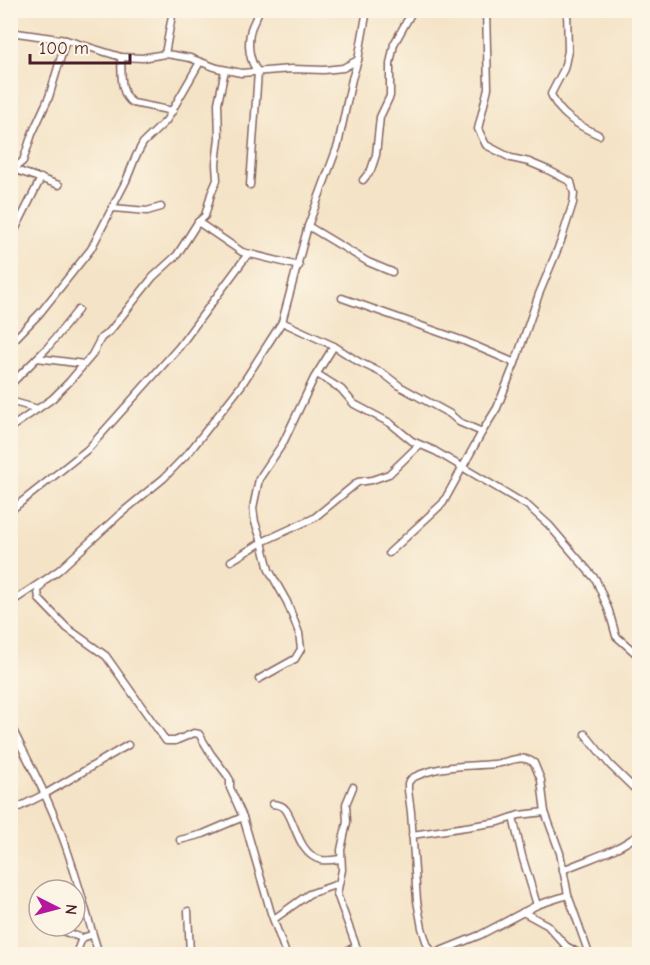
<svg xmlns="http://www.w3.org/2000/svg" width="650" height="965" viewBox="0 0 650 965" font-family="'Comic Neue',sans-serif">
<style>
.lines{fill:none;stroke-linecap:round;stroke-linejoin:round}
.minor-casing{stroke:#866461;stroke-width:9}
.minor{stroke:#fff;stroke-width:6}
</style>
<rect width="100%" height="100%" fill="#fcf5e5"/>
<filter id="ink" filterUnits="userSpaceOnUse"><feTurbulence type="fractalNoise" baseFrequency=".0167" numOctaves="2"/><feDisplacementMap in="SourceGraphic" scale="12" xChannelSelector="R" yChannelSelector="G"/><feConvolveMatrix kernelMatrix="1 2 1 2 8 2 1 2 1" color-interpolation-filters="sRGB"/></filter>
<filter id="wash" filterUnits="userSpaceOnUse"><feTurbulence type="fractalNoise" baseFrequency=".008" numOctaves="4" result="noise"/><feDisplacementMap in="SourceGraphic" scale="24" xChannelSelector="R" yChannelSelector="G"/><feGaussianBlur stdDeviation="1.35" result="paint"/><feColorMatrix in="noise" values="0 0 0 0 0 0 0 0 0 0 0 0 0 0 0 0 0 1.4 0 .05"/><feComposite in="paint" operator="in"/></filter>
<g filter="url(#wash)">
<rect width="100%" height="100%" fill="#f4e3c6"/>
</g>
<g filter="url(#ink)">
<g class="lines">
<defs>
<g id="minor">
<path d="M567,10L568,51L564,69L551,94C559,115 579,126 599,135"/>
<path d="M10,32L66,40L121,57L142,58L165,54L173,55L190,58L217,68L241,73L291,69L324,70L343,68L358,60"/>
<path d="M165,54L173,10"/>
<path d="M121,57C122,71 119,95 133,103L173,111"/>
<path d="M10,168L59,185"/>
<path d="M15,168L23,161L32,134L49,97L66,40"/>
<path d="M363,180L371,170L376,155L380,117L390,96V64L394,44L413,10"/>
<path d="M250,185L258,72C249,61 247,44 251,29C253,23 257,17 259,10"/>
<path d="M113,208L147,211L161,207"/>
<path d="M198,222L242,252L299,266"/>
<path d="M308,226L368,262L392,272"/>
<path d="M10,240L41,178"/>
<path d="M342,298L464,341L515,363"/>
<path d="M282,322L334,346L359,362L384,374L401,387L450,414L459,422L482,432"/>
<path d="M10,344L40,313L91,249L126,181L136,156L143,143L166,121L200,62"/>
<path d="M37,358L84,364"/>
<path d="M317,374L341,389L354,404L390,423L412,441L435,451L528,506L549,525L596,580L609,611L616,636L640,657"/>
<path d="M10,385L48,347L78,310"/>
<path d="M10,401L38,409"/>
<path d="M10,428L52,399L69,382L92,355L101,338L110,331L153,277L177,255L198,222L205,216L211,194L217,180L216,164L219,138L218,103L225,70"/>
<path d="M10,511L88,449L179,347L248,254"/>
<path d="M389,553L443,503L482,432L497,408L515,363L539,294L561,241L573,203L574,194L571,182L548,170L529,162L511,158L486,145L478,129L488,88L486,10"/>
<path d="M231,561L262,542L314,518L358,482L372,480L389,474L419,445"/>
<path d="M10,601H13L43,581"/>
<path d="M259,679L295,659L301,649L299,633L287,602L269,570L262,542L255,522L253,508L259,479L283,443L314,378L334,346"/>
<path d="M10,724C26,757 44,789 57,823C75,866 85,911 99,954"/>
<path d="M585,734L610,765L640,794"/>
<path d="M353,787L346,804L347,822L341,850L342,870L337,894L359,954"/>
<path d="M273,804C278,805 283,805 286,810C296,824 299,855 321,860C327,861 334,860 340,859"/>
<path d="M10,808L19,807L45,794L128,745"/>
<path d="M513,817L522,856L537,905"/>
<path d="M412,835L499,822L519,815L545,812"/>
<path d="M180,840L203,834L243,817"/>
<path d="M563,870C589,858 617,852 640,833"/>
<path d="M568,895L537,905L480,935L433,954L427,944L422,928L417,901L411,812L408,790V783L412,778C441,764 463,767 494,764C509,763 520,753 534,763L541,780L545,812L560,853L568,895L589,954"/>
<path d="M188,911L190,954"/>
<path d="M523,912L547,925L566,946L580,954"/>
<path d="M274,919L309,894L338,884"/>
<path d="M59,926L65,932L82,938"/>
<path d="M76,954L82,938L91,935"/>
<path d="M286,954L271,913L243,817L230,788V780L227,775L211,754L199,734L194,733L175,741H166L106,656L67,628L39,599L38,591L45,580L59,570L119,515L164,478L190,451L241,386L282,322L308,226L338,145L352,79L358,60L367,10"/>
<path d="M339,954L356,947"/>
</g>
</defs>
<use href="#minor" class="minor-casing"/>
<use href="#minor" class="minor"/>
</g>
</g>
<rect width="650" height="965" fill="none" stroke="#fcf5e5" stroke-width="36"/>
<g transform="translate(57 908) rotate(96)"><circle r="28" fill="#fcf5e5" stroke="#b59f9b" stroke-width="1.5"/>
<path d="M0-4.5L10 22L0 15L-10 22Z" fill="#b5179e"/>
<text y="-9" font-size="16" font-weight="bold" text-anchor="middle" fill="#4a1f2b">N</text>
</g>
<path d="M30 54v9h100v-9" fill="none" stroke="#4a1f2b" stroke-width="3"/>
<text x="39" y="54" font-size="18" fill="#4a1f2b" stroke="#fcf5e5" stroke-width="4.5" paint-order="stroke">100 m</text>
</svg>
